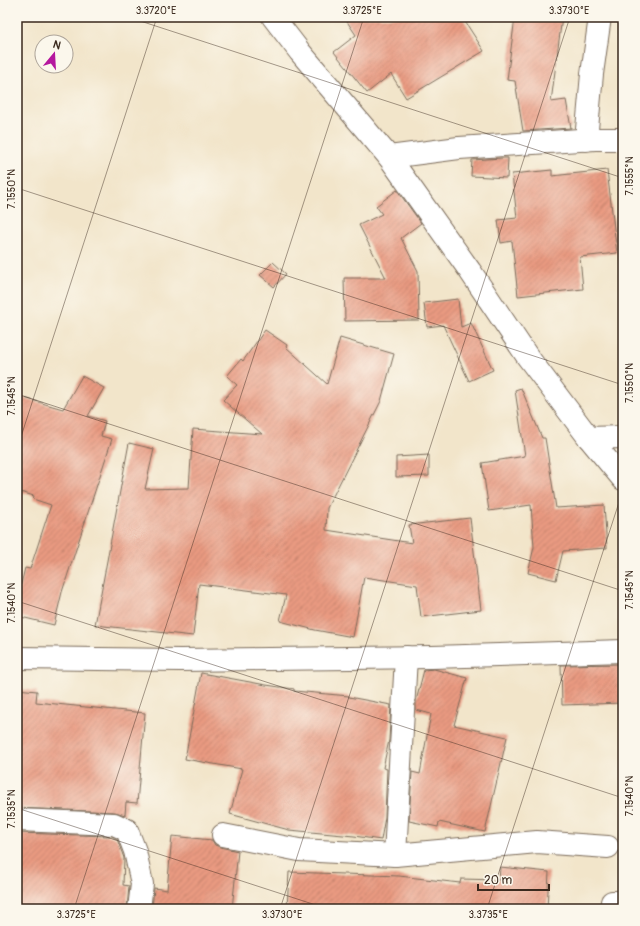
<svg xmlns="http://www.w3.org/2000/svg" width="640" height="926" viewBox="0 0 640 926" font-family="Pangolin,sans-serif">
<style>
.building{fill:url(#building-hatch)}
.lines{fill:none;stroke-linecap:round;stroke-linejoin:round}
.minor-casing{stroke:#7b6b5a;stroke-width:24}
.minor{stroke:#fff;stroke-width:22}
.ticks{fill:none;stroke:#3b2a1e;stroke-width:1;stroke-opacity:0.45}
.neatline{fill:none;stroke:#3b2a1e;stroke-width:1.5}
.ticks-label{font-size:10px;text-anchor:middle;fill:#3b2a1e}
</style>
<defs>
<pattern id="building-hatch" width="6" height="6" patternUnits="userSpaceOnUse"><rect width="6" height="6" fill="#e99a81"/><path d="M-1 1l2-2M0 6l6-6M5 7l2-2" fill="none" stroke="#be7e69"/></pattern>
</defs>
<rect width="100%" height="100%" fill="#fbf7ec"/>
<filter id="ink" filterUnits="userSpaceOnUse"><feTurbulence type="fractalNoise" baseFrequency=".025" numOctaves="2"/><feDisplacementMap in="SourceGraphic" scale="8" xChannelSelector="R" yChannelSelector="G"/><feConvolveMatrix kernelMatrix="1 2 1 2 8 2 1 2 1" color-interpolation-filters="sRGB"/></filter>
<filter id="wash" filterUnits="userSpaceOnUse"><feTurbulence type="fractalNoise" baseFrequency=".012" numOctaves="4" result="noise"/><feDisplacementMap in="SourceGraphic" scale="16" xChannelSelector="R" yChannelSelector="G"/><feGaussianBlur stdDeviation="0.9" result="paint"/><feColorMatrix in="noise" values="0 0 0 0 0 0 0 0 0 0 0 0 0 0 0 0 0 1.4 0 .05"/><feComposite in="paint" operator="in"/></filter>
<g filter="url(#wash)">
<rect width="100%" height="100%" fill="#f2e5ca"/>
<g id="blocks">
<g class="building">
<path d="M344,17H462L484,51L406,98L391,74L367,93L334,52L356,35Z"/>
<path d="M515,17H562L551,102L566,100L571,128L523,131L515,81L507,80Z"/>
<path d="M502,158H508L507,178L471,176L472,160Z"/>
<path d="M552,170V176L607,170L617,253L580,257L583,289L518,296L512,241L501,243L498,220L517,218L512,174Z"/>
<path d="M397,190L421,223L401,238L418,271L419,320L345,321L344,278H386L359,225L382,214L376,206Z"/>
<path d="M273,262L286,274L274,287L260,275Z"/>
<path d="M458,299L461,327L471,323L493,370L469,381L443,325L427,327L424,303Z"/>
<path d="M265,330L287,345L286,347L327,384L340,338L394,354L381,401L327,508L326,530L412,543L409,525L470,518L481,610L421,617L417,585L364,577L353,637L315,630L280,621L286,595L199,584L193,636L95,625L129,443L154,449L145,489L189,488L193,429L262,434L223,400L237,385L227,376L241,359L243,361Z"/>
<path d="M82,376L104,388L88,416L105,421L101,436L112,439L62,592L54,625L17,616V600L25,568L30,569L51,505L33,499L34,496L17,491V396L63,409Z"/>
<path d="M521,388L542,438H545L556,508L604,505L607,548L563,551L556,580L528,573L534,547L531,505L489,511L482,463L525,456L515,390Z"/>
<path d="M429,455V476L396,477V457Z"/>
<path d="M623,664V703L562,705L561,665Z"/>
<path d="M434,669L467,678L454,725L507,737L485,832L439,822L438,827L409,821L412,772L420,774L431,714L416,710V701L424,670Z"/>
<path d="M201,673L266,685L294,689V691L349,696V697L391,705L389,740L383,768L387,769L385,817L381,840L354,836L289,830L230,814L242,769L185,759Z"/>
<path d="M17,689L37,691L36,702L145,713L137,803L126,802L125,815L115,812L17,808Z"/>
<path d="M17,833L111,836L117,839L124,858L123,885L129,886L127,909H93L76,907V909H17Z"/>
<path d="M172,836L212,840L215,845L220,847L238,851L232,909H152L154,888L167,890Z"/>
<path d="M500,867L549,872L547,909H287L289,872L399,876L460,883L461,879L499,880Z"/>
</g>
</g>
</g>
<g filter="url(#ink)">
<use href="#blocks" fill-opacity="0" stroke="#7b6b5a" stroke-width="1"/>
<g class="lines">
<defs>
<g id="minor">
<path d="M273,17L300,52L389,157L470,271L527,356L589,438L623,479"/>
<path d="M586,140L592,74L600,17"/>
<path d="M389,157L459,148L595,139H623"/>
<path d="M589,438L623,437"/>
<path d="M17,658L180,660L432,657L623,651"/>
<path d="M17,820L114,824L127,830L135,851L142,884L139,909"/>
<path d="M223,835L299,850L395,855L537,842L608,847"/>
<path d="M395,855L406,657"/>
<path d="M612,902H623"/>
</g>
</defs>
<use href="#minor" class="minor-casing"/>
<use href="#minor" class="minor"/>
</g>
</g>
<path class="ticks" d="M128,17L623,178M17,188L623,385M17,394L623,591M17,449L157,17M17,601L623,798M17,808L328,909M74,909L364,17M280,909L570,17M487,909L623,490"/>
<rect width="640" height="926" fill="none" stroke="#fbf7ec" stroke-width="44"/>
<g transform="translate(54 54) rotate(18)"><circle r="19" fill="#fbf7ec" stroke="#aea59a"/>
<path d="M0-3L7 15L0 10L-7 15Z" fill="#b5179e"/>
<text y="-6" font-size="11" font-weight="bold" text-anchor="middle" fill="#3b2a1e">N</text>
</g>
<path d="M478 884v6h71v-6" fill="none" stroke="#3b2a1e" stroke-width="2"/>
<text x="484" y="884" font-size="12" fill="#3b2a1e" stroke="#fbf7ec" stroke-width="3" paint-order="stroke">20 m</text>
<rect x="22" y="22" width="596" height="882" class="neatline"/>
<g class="ticks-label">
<text x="156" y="14">3.3720°E</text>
<text x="362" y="14">3.3725°E</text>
<text x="569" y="14">3.3730°E</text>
<text transform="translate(629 176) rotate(-90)" y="4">7.1555°N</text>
<text transform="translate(11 189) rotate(-90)" y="4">7.1550°N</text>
<text transform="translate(629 383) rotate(-90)" y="4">7.1550°N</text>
<text transform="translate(11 396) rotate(-90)" y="4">7.1545°N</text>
<text transform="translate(629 590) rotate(-90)" y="4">7.1545°N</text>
<text transform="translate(11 603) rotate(-90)" y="4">7.1540°N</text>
<text transform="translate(629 796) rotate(-90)" y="4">7.1540°N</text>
<text transform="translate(11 809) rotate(-90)" y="4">7.1535°N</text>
<text x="76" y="918">3.3725°E</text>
<text x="282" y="918">3.3730°E</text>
<text x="488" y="918">3.3735°E</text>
</g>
</svg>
